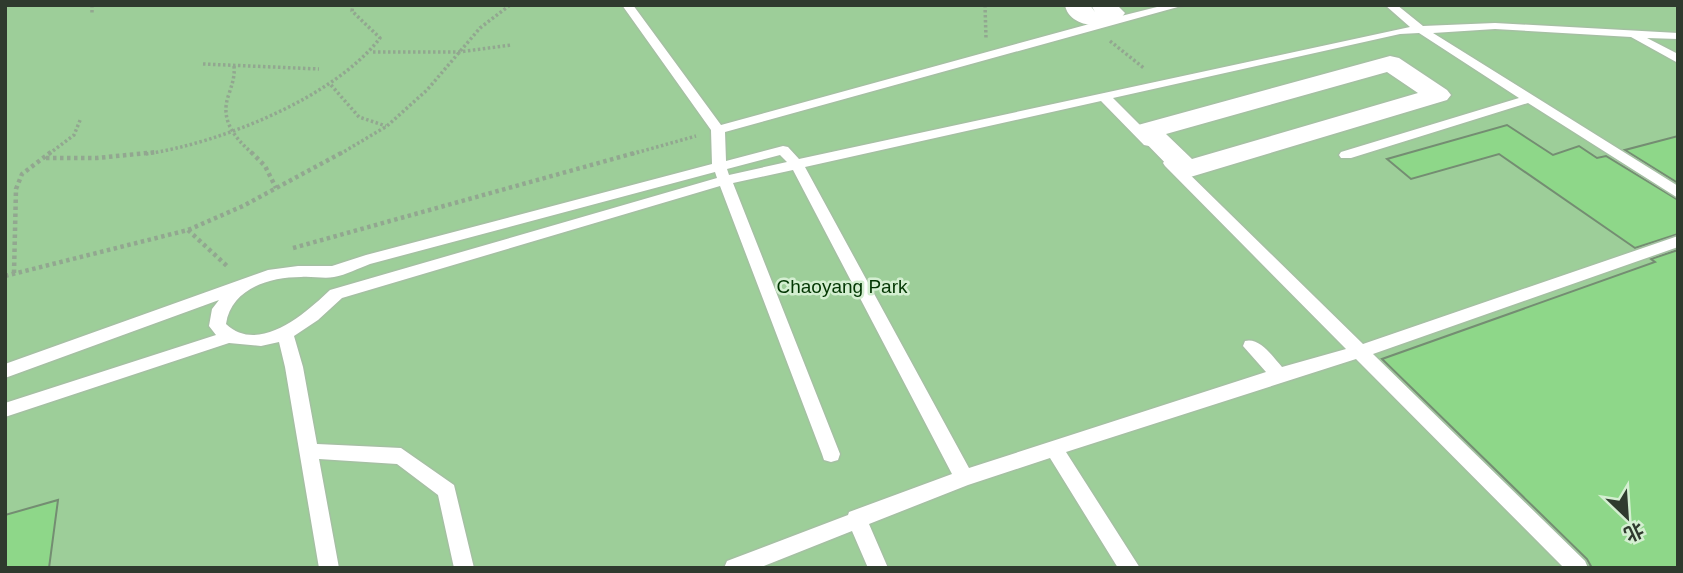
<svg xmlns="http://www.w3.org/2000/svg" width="1683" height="573" viewBox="0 0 1683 573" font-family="Helvetica,'Noto Sans SC',sans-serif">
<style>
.green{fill:#9dce99}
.building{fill:#8ed789;stroke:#748d72;stroke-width:2}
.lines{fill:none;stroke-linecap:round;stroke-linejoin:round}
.lane-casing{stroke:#a5c0a3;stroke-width:3}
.street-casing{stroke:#a5c0a3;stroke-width:3}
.path-far1{stroke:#92a790;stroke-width:3.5;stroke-dasharray:2.5 2.5;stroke-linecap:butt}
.path{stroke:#92a790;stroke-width:4.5;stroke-dasharray:3.5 3.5;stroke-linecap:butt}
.lane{fill:#fff;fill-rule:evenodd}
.street{fill:#fff;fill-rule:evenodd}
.labels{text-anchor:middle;stroke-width:5;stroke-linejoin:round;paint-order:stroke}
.park-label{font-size:19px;fill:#033703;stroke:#d4efd1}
</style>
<rect width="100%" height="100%" fill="#d4efd1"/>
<rect class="green" x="5" y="5" width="1673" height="563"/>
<g class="building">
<path d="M1507,125L1553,155L1579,146L1597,158L1606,156L1678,200V234L1635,248L1499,154L1411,179L1387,159Z"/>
<path d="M1678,136V183L1625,150Z"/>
<path d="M1678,250V568H1592L1587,559L1382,359L1655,262L1651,259Z"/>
<path d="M58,500L49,568H5V515Z"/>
</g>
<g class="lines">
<defs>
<path id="lane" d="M622,5H633L721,125L1093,23L1165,5H1185L725,132L726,161L783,146L788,147L799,159L1410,27L1385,5H1397L1423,26L1495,23L1678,33V39L1647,38L1678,54V63L1631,37L1495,29L1433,33L1678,186V198L1528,103L1351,158H1341L1339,155L1341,152L1519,98L1419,33L1400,34L1113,98L1154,139L1156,142L1149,146L1144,145L1101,101L805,167L969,468L1266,372L1243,346L1245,341C1260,337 1273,357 1282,367L1346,349L1165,166L1163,163L1165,160H1175L1363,344L1678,236V247L1373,354L1585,561L1588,568H1564L1356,359L1066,452L1140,568H1118L1050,458L968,485L869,524L888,568H868L852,531L759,568H724L727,561L848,515L849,512L952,474L793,170L733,183L840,454L838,460L831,462L824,460L822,454L720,186L342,298L318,320L294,336L303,367L317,444L401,448L454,485L474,568H454L438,495L397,464L319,459L339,568H319L285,367L279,342L261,346L229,343L5,417V403L216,335L209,326L212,309L219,300L5,378V364L268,270L298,266H332L366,255L712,164L711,130ZM780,155L787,162L729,175L727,169ZM715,172L717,178L330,290C306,313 259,355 226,324C231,289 269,277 301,277C312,276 324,279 334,277C346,275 359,268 370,264Z"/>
<g id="street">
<path d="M1065,5H1090L1095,12L1091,5H1117L1125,13C1112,32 1069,29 1065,5Z"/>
<path d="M1390,56L1399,58L1447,90L1451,95L1447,100L1187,178L1177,175L1134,131L1138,125ZM1387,72L1418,93L1192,159L1166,134Z"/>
</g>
</defs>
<use href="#lane" class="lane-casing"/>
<use href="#street" class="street-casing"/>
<g class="path-far1">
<path d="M92,5V15"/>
<path d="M985,5L986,38"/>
<path d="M1110,41L1145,69"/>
<path d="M373,52H459L511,45"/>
<path d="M203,64L319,69"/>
<path d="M234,66C235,77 232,84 229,94C219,120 235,138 253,154"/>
<path d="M331,85L359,117L386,126"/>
<path d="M49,154L74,135L81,118"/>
<path d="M146,154C220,143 334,98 380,38L352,11L353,5"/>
<path d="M340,154L387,126L427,90L480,28L510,5"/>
<path d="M632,154L696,136"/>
</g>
<g class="path">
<path d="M251,152L265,166L276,188"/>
<path d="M46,158H97L157,152"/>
<path d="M188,230L227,266"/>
<path d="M293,248L638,152"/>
<path d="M14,273L16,189L22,174L51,152"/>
<path d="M5,276L188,230L243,206L343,152"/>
</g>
<use href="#lane" class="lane"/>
<use href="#street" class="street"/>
</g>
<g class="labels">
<g class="park-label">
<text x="842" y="293">Chaoyang Park</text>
</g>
</g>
<rect width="1683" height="573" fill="none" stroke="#2f3a2e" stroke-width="14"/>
<g transform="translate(1627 517) rotate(155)" stroke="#d4efd1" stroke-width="5" paint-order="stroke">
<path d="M0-5L12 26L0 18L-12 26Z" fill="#2f3a2e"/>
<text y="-10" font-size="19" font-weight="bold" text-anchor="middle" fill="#2f3a2e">北</text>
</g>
</svg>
